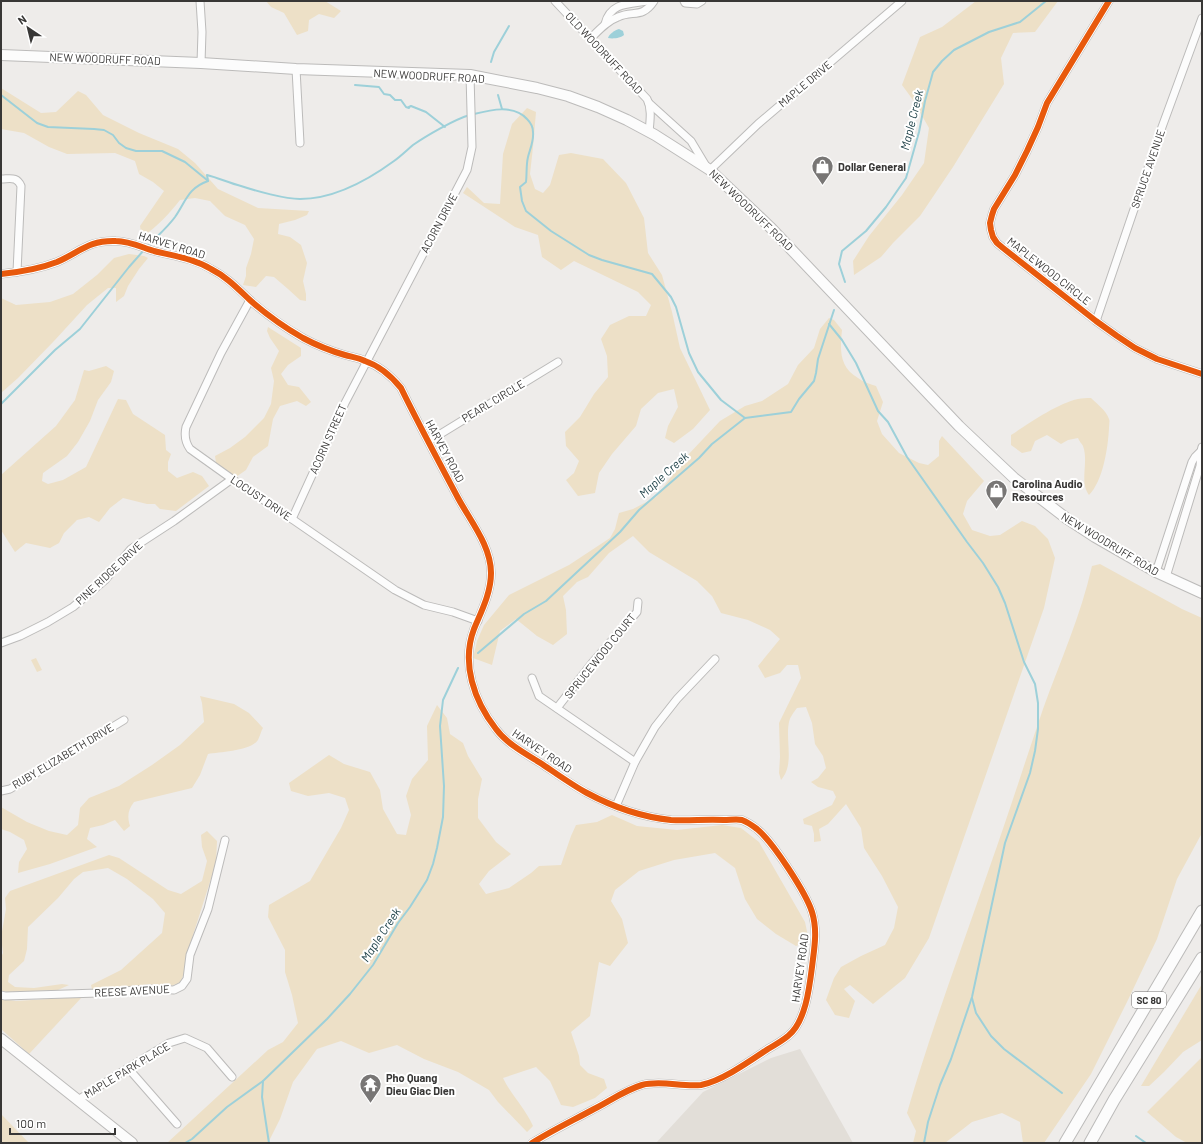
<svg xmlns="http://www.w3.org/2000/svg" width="1203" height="1144" viewBox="0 0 1203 1144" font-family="Barlow,sans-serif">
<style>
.built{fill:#e2ded8}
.green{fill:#ede0c7}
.water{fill:#9dd0d9}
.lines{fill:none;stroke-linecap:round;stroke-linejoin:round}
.stream{stroke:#9dd0d9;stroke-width:2}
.street-casing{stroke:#bcbbba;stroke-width:9}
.secondary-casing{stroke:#bcbbba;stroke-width:12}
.primary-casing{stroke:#bcbbba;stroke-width:13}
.street{stroke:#fcfcfc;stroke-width:7}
.secondary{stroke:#fcfcfc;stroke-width:10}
.primary{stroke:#fcfcfc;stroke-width:11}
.cycleway-casing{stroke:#fff;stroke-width:8}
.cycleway{stroke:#e8590c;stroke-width:6}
.labels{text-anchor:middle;stroke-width:4;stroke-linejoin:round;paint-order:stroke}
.shield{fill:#fff;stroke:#747372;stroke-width:1}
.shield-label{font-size:10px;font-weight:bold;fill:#383736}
.street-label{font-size:11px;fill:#383736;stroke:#fff}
.poi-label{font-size:11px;font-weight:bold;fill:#383736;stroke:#fff;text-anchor:start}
.water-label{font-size:12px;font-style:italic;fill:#1e4148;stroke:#fff}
</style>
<rect width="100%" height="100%" fill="#eeecea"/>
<path class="built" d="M800,1049L853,1143H656L703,1092L771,1058Z"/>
<g class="green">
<path d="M266,1H325L341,11L334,18L319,14L309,20L308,31L297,35L284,13L271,7Z"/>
<path d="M976,1H1058L1035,32L1013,33L1001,58L1004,84L953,167L920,216L893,243L881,257L854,275L853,261L869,236L902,195L924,163L929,128L913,100L902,85L920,37L942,27Z"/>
<path d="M1,88L41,113L56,112L78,91L86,95L103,115L139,133L178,149L195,163L218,189L258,208L309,211L307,215L295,220L279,224L278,234L290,237L301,245L307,263L303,281L306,294V301L300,300L288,289L274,277L266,276L256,287L243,285L246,276V268L251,254L254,239L245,225L225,216L210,201L195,198L180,200C169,214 157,227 142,237L140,226L164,191L153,182L139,174L135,161L115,153L67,154L49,147L24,133L1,129Z"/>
<path d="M527,108L536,112L533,147L530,174L535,189L543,193L550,185L559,155L571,153L603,159L626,183L644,218L648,253L662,275L672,312L680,348L710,410L693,429L674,443L665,438L668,426L678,407L674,389L658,393L641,409L636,426L612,454L599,473L595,493L578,496L566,480L574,473L579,461L566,446L565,432L580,417L594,394L608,377L607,356L601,339L610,325L629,316H646L651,305L638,292L574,261L561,270L542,257L538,235L515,227L463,193L467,187L484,203L500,204L503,154L512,124Z"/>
<path d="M129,254L144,256L148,258L139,269L128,286L124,296L116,302V288H108L87,305L54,341L18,378L1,393V298L16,305L50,302L73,294L97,275L114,258Z"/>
<path d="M829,318L834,320L842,330C840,350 839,367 858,378C863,382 870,384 876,386L883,402L877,421L882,434L899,453L919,463L928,465L939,456V441L942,436L984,481L967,501L963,514L972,530L990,536L1000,535L1022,521L1035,526L1048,539L1055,558L1044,608L929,938L905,978L873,1004L850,985L844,989L855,1001L849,1018L835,1015L826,1000L834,978L841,967L861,956L885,945L894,928L898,907L882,876L864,848L861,828L846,804L828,824L819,829L821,841L814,842V834L812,826L804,824L803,819L832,805L836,797L833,791L818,787L811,782L818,778L826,768L823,756L815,744L812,723L806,707L797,708C794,712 790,717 789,722C785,741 795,764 781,780L779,773L780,757L779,723L801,678L798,665H787L780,673L765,678L758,666L780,639L770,630L748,620L721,613L712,596L697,581L649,552L633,536L609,553L588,577L577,582L563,596L566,610L567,634L553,645L537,636L516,619L500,631L492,665L473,658L477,641L484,625L509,595L569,565L610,538L615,529L619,513L633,509L656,497L686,457L720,421L745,406L762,401L788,384L798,365L814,348L820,329Z"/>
<path d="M268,327L301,348V356L288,365L281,374L288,385L299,387L311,402L306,406L297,401L280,406L273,419L268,446L253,457L246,470L236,477L216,463L215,456L230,448L245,437L264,418L271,404L274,381L271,368L279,351L270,338L267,331Z"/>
<path d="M106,366L114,371L111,382L98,400L90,421L78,442L67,456L43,473L42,481L48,484L63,480L86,467L118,399L126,400L133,414L165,435L166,450L171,454L168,462V471L177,478L193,472L202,476L209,486L176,511L160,509L155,504H147L123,498L110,508L99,522L89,517L77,520L64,533L59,543L50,548L26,543L15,552L1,530V475L56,426L75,400L84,370L89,371Z"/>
<path d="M1091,398C1097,404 1106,410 1109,419C1110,421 1109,425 1109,428C1108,448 1103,481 1089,495C1079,482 1089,462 1083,446C1082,444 1079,441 1078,438L1068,440L1061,444L1047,435L1035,441L1031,451L1022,453L1011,445V435C1028,424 1058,403 1078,399C1082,398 1086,398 1091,398Z"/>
<path d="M1100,564L1182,609L1202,618V833L1177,879L1157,939L1127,1002L1091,1074L1044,1143H1023L1020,1122L1002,1113L972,1122L945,1143H913L916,1131L907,1113C931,1030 961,950 989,869C1008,816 1025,762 1043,709C1060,662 1081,615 1092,566Z"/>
<path d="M36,658L42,670L37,672L31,660Z"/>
<path d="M200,696L234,704L249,713L263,728C261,731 260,736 258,740C251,751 220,752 208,754L200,775L192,788L134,802C128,810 127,816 130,826L124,831L115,820L103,825L90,828L87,839L97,847L50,864L18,873L19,862L27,849L24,840L10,832L1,829V807L27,822L49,831L67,835L78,825L80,808L89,798L119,786L152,765L180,745L204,722L202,703Z"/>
<path d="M437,705L447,718L450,734L463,743L468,756L482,779L478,799V818L496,842L511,854L489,871L479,884L486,894L509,888L531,873L539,866L561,865L571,836L576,825L597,822L612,815L637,826L677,830L722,825L741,828L759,842L805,922L809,941L796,946L776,934L757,919L745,899L735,868L715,853L674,860L639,871L615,890L611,901L622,919L628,943L610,966L599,962L590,1016L571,1032L579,1056L580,1065L588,1073L604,1079L607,1088L595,1098L573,1107L561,1105L550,1081L536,1067L503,1078C511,1095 525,1108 533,1126L527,1132L498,1102L489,1090L458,1072L424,1059L397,1045L369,1053L341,1041L317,1049L293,1082L280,1119L268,1143H167L268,1050L283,1042L298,1023L292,995L285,972V950L268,917L269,905L310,881L341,828L349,810L345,798L329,793L308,796L291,791L289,783L329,755L344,764L370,772L380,790L383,809L397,834L406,835L411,815L406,796L412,779L428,760L427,726Z"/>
<path d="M207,831L217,841L216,863L186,957L185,971L180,983L170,986L148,985L99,990L92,989L91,985L121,970L162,933L165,913L153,899L127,879L108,868L83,872L74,879L58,898L28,927L27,949L24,961L9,975L8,982L15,987L34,988L62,984L69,985L58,990L8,992L1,991V957L3,953L1,937L6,909L5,898L10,891L109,855L119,858L168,890L181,894L202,881L207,861L202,847L201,835Z"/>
<path d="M1202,984V1040L1183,1052L1164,1072L1149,1086H1141Z"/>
<path d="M82,997L29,1054L1,1029V999L16,1001Z"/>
<path d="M1202,1057V1143H1187L1176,1137L1147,1112Z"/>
<path d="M1,1114L29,1143H1Z"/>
</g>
<path class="water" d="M619,29L623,31L624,35C621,38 613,39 608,38C609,34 615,30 619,29Z"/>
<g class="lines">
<g class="stream">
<path d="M491,62L494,52L509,26"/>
<path d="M355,85L379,87L384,94L390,95L395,100H401L406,107L409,108V107L411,106L426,112L445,127"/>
<path d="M1,95L37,123L48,127L94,129L104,130L113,135L119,143L126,148L136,151H162L185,162L207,180"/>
<path d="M498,95L502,109"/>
<path d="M474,114C490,110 514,104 527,119C531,123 533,127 533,132C534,141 530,149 528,157C526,165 527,174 526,182L520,187L522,201L526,211L551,231L589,255L602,260L652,274L671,297L676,307L689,353L698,372L721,400L745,418"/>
<path d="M208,181L207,175C219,178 229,183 241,186C256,191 285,199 300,199C334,199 368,180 394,161C401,156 407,150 413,145C426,136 455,119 470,115"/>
<path d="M147,247C156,237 167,228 175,217C186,201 188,188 208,181"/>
<path d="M845,282L839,264L842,251L866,231L886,207L906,178L919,132L925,101L933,72L942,61L954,50L989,32L1020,22L1046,1"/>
<path d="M829,324L842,340L856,363L878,411L888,422L907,457L967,542L983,563L998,587L1005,603L1024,662L1035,684L1038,703V729L1035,751L1030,773L1005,843L972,997L951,1059L940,1085L928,1122L924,1143"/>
<path d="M1,404L55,350L80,329L129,267L144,250"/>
<path d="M478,653L524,614L546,601L620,532L639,510L699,458L712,444L745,418L791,412L799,399L814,381L816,373L818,359L834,310"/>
<path d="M972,998L976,1013L991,1036L1004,1049L1062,1093"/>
<path d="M263,1081L262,1097L269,1143"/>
<path d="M1136,1136L1146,1143"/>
<path d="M185,1143L192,1139L227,1107L263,1081L327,1019L350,994L373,965L398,923L410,907L427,880L433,864L437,848L443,817L444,786L440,726L443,700L458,668"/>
</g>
<defs>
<g id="street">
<path d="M200,1L202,32L201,63"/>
<path d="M555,1L647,99C652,109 650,121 649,132"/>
<path d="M684,1L685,3L697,4L702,1"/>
<path d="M1109,1L1047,103L1038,127L1027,151L1015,175L994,209L992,215L990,223L991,230L993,237L997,243L1003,248L1096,321L1117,336L1135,348L1157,359L1202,374"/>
<path d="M605,24C610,2 630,4 648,1"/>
<path d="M591,38C599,30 607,21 618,17C633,10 642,19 654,1"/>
<path d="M296,69L300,143"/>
<path d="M649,103L691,141L706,166"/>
<path d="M710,170L758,124L902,1"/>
<path d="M1,179C10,179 17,176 21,186L17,272"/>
<path d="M1,274C20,272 39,269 57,262C80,252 88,240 116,241C129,241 141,247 154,251C173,256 193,258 211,269C227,277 238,289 251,301C267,315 284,327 303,338C316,345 331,351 345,355C352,357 359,358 365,361C380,366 392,377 401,388C419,425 439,462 458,498C471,522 491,546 491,573C491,593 481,612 474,629C461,663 474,701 496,729C507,744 526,754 542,764C557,774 572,785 587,793C613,807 642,817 671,820C689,821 706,819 724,820C730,820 737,819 742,820C747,822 753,826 757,829C773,842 806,893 812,912C817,928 815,944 813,959C810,982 807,1021 788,1036C782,1041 775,1045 768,1049C750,1061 722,1081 701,1085C681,1087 661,1080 642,1085C625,1090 610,1101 594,1109C574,1120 553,1130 532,1143"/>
<path d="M250,300L221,353L186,427C184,436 185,442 190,449L232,479L292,519L395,590L424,605L453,612L478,621"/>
<path d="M1096,321L1162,127L1202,18"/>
<path d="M429,441L558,362"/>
<path d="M292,519L345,403L467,170L472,147L470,75"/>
<path d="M1156,572L1192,462L1195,457L1200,452"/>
<path d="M1166,577L1200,466C1201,459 1200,453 1202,447"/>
<path d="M1,643L20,636L48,622L73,607L105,580L131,549L174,521L232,479"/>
<path d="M532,678L539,696L635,762"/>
<path d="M557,708L592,663L637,612L638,602"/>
<path d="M1,791L10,789L124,720"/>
<path d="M616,806L635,762L655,727L677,699L715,659"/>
<path d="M1,995L5,996L98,993L149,989L174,990L182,986L187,979L190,955L208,909L225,840"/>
<path d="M128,1068L177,1124"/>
<path d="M78,1100L128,1068L169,1043L185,1038L207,1048L232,1077"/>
</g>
<g id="secondary">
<path d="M1,55L201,63L296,69L470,75L537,88L568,96L598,107L627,120L655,135L710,170L770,227L959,426L1014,478L1066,518L1095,537L1156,572L1202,593"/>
<path d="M1,1039L132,1143"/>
</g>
<g id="primary">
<path d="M1065,1143L1202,911"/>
<path d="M1090,1143L1114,1100L1202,958"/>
</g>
</defs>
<use href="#street" class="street-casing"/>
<use href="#secondary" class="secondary-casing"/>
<use href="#primary" class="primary-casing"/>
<use href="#street" class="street"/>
<use href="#secondary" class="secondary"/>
<use href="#primary" class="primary"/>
<defs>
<g id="cycleway">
<path d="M1109,1L1047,103L1038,127L1027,151L1015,175L994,209L992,215L990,223L991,230L993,237L997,243L1003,248L1096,321L1117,336L1135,348L1157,359L1202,374"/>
<path d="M1,274C20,272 39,269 57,262C80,252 88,240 116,241C129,241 141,247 154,251C173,256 193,258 211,269C227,277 238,289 251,301C267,315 284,327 303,338C316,345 331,351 345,355C352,357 359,358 365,361C380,366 392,377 401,388C419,425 439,462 458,498C471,522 491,546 491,573C491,593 481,612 474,629C461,663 474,701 496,729C507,744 526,754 542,764C557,774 572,785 587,793C613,807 642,817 671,820C689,821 706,819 724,820C730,820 737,819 742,820C747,822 753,826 757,829C773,842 806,893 812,912C817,928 815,944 813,959C810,982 807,1021 788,1036C782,1041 775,1045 768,1049C750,1061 722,1081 701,1085C681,1087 661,1080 642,1085C625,1090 610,1101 594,1109C574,1120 553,1130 532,1143"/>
</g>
</defs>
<use href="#cycleway" class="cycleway-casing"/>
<use href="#cycleway" class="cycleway"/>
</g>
<defs>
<symbol id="shop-pin" viewBox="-11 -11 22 30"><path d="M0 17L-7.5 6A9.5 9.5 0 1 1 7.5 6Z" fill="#787675" stroke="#fff"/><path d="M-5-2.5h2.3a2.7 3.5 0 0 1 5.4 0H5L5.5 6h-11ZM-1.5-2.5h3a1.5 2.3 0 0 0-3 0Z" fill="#fff"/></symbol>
<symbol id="temple-pin" viewBox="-11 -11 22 30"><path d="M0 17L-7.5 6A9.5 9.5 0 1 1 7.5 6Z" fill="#787675" stroke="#fff"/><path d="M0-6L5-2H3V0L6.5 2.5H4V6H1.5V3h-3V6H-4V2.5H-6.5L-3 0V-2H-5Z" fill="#fff"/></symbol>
</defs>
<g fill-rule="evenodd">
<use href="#shop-pin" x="810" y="154" width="25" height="34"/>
<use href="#shop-pin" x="984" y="478" width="25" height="34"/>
<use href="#temple-pin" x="358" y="1072" width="25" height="34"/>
</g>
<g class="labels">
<rect class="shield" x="1132" y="992" width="34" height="16" rx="3"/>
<g class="shield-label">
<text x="1149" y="1004">SC 80</text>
</g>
<g class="street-label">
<text transform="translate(604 53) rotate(47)" y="4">OLD WOODRUFF ROAD</text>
<text transform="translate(105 59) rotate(2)" y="4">NEW WOODRUFF ROAD</text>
<text transform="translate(429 76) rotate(3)" y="4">NEW WOODRUFF ROAD</text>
<text transform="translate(805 84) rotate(-40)" y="4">MAPLE DRIVE</text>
<text transform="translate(1148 169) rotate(-71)" y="4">SPRUCE AVENUE</text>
<text transform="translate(751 210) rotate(44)" y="4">NEW WOODRUFF ROAD</text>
<text transform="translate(439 223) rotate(-62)" y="4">ACORN DRIVE</text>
<text transform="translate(172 245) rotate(17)" y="4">HARVEY ROAD</text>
<text transform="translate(1049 271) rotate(38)" y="4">MAPLEWOOD CIRCLE</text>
<text transform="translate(493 401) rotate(-31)" y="4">PEARL CIRCLE</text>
<text transform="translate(328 439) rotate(-66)" y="4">ACORN STREET</text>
<text transform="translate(445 451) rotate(62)" y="4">HARVEY ROAD</text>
<text transform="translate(261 498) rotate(34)" y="4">LOCUST DRIVE</text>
<text transform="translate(1110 544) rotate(31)" y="4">NEW WOODRUFF ROAD</text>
<text transform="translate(109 573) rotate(-43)" y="4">PINE RIDGE DRIVE</text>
<text transform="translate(600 656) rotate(-51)" y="4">SPRUCEWOOD COURT</text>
<text transform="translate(542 751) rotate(34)" y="4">HARVEY ROAD</text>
<text transform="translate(63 756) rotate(-31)" y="4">RUBY ELIZABETH DRIVE</text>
<text transform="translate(800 968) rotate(-82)" y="4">HARVEY ROAD</text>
<text transform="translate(132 991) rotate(-3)" y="4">REESE AVENUE</text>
<text transform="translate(127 1070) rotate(-31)" y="4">MAPLE PARK PLACE</text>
</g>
<g class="poi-label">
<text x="838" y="171">Dollar General</text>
<text x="1012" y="488">Carolina Audio<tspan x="1012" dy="13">Resources</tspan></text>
<text x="386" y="1082">Pho Quang<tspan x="386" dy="13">Dieu Giac Dien</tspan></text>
</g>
<g class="water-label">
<text transform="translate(912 120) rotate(-76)" y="4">Maple Creek</text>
<text transform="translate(664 475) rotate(-42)" y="4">Maple Creek</text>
<text transform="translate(381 935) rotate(-57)" y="4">Maple Creek</text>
</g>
</g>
<rect width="1203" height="1144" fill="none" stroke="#383736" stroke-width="4"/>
<g transform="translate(28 28) rotate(325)" stroke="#ffffff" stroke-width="3" paint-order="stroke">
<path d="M0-3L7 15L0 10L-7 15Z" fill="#383736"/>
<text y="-6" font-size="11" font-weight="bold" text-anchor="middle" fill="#383736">N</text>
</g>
<path d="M10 1128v6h105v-6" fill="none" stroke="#383736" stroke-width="2"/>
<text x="16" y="1128" font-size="12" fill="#383736" stroke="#ffffff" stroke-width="3" paint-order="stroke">100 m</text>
</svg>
